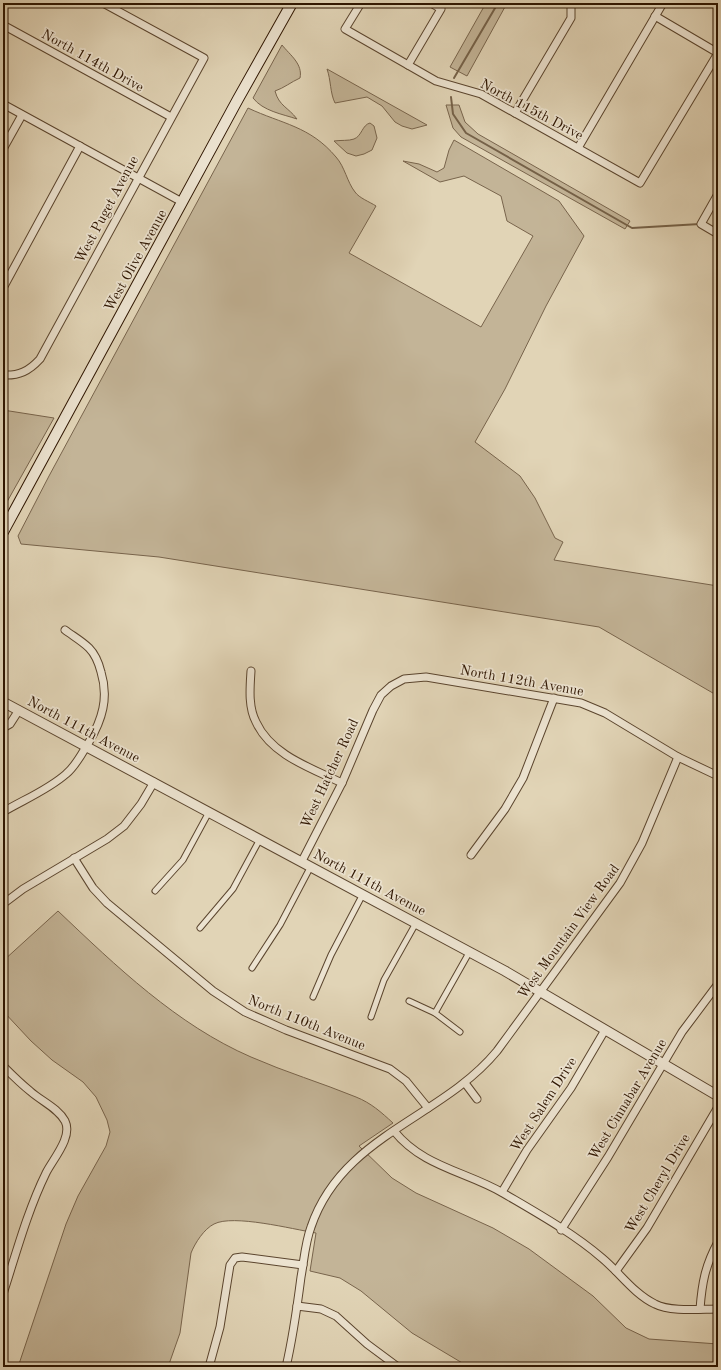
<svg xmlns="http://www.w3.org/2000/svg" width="721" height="1370" viewBox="0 0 721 1370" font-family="'Old Standard TT',serif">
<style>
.green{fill:#c3b497;stroke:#78644c}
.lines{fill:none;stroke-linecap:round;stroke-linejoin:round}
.stream{stroke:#756148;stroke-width:2}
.pedestrian-casing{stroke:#5b452e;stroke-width:7}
.minor-casing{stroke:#5b452e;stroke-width:9}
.tertiary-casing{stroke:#5b452e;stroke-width:11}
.secondary-casing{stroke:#2e1500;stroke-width:12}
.pedestrian{stroke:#ece3d0;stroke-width:5}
.minor{stroke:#ece3d0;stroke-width:7}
.tertiary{stroke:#ece3d0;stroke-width:9}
.secondary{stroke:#ece3d0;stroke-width:10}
.labels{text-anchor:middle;stroke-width:3.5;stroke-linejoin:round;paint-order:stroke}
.street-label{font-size:14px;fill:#2e1500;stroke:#ece3d0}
</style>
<rect width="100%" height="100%" fill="#e1d4b6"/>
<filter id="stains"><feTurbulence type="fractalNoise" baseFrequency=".005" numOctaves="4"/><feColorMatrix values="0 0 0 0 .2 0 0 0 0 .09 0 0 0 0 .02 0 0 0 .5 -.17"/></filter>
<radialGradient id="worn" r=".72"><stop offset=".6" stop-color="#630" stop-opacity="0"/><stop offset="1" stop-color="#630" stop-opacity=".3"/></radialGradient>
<g class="green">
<path d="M486,3H502L506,5L467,76L450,67Z"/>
<path d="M282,45C290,55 303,64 300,78C291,82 284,88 275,91C279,106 288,107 297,119C282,114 263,111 253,98Z"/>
<path d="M327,69L427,125L412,129L402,126L395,122L382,106L367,97L335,103C330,93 331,80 327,69Z"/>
<path d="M446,105H459L465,122L478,134L630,221L625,229L461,137L453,128Z"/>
<path d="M248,108C282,124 310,126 336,157C345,167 347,182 355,192C359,198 370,202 376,206L349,253L481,327L533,236L507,221L501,196L464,176L440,182L403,161L419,164L437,172L444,168L449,150L454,140L559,201L584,236L546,306L505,389L475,442L520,476L535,498L555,538L563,542L554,560L718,586V696L599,627L159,557L21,544L18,536L49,476Z"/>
<path d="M370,123L374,126L377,138L372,150L364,154L356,156L347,153L334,141C340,140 349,141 354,139C362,136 362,125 370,123Z"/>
<path d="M3,410L54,418L3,509Z"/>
<path d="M58,911C116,966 177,1025 251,1057C285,1072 322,1083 356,1097C371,1103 381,1112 393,1123L359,1146L392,1178L416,1193L493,1228L529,1249L593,1296L626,1328L649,1339L718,1344V1367H469L412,1333L361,1291L340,1278L310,1271L316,1233C292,1229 233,1214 214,1224C204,1229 195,1243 191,1253L180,1333L168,1367H18L66,1224L78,1196L106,1146L110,1132L107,1120L96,1097L83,1082L52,1060L31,1041L3,1011V961Z"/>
</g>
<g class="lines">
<g class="stream">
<path d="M454,78L498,3"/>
<path d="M451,97L453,114L466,133L632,228L700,224"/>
</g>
<defs>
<g id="pedestrian">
<path d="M155,891L183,860L209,812"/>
<path d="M200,928L233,889L260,839"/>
<path d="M252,968L280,925L311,866"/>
<path d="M313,997L331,955L363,894"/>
<path d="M409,1001L435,1013L460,1032"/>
<path d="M435,1013L470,951"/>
<path d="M371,1017L384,980L416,923"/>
</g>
<g id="minor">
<path d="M361,3L345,29L436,81L481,94L640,183L718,53L655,16"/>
<path d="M3,25L171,117"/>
<path d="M408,65L441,9L431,3"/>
<path d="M3,104L182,202"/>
<path d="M515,113L571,18V3"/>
<path d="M578,148L663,3"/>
<path d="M3,149L22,115"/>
<path d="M718,194L701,224L718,234"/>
<path d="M3,288L80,146"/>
<path d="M3,375C19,376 29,371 40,359L204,58L103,3"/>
<path d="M251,671C250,687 248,707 256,722C271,755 311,768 342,783"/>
<path d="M3,728L10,724L19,710"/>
<path d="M3,812C23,800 48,790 66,774C76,766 82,753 89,742C102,720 109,698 101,672C99,664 95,654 89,648C82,641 73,636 65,630"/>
<path d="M471,855L505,809L523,778L554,698"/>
<path d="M74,858L93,888L107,903L213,991L245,1012L286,1030L390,1069L406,1081L428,1108"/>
<path d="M302,861L342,783L373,710L381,695L391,686L404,679L426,677L581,703L605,713L678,757L718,776"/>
<path d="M3,904L23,889L107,839L124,826L141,804L154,782"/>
<path d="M3,1066C12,1075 21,1084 30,1091C41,1101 58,1108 65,1121C73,1137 53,1159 46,1173C27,1212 16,1254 3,1294"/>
<path d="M465,1083L477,1099"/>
<path d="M394,1131C423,1167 465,1171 503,1193C537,1213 573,1233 602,1258C620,1273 634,1294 655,1304C670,1312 700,1309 718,1309"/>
<path d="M502,1192L527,1150L571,1088L605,1030"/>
<path d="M561,1230L608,1157L682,1032L718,984"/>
<path d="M616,1271L647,1228L718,1107"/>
<path d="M297,1306L321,1309L336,1316L367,1344L398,1367"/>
<path d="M700,1309C702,1283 705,1266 718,1242"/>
<path d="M209,1367L220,1327L230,1265L235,1258L242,1257L303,1265"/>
<path d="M286,1367C293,1337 297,1308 301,1277C304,1261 305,1243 311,1227C342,1135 441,1119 497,1051L620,883L642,843L678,757"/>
</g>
<path id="tertiary" d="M3,702L505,971L718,1096"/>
<path id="secondary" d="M3,532L238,99L292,3"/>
</defs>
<use href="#pedestrian" class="pedestrian-casing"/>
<use href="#minor" class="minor-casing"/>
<use href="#tertiary" class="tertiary-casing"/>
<use href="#secondary" class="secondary-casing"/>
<use href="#pedestrian" class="pedestrian"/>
<use href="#minor" class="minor"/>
<use href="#tertiary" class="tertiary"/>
<use href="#secondary" class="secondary"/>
</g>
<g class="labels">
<g class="street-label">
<text transform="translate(93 60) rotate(29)" y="5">North 114th Drive</text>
<text transform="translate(532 109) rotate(28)" y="5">North 115th Drive</text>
<text transform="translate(106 209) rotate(-62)" y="5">West Puget Avenue</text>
<text transform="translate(135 260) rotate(-61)" y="5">West Olive Avenue</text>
<text transform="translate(522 680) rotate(10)" y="5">North 112th Avenue</text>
<text transform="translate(84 729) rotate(28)" y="5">North 111th Avenue</text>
<text transform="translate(329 773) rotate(-65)" y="5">West Hatcher Road</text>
<text transform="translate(370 882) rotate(28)" y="5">North 111th Avenue</text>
<text transform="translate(568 931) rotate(-54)" y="5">West Mountain View Road</text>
<text transform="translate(307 1022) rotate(22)" y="5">North 110th Avenue</text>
<text transform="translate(627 1099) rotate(-59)" y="5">West Cinnabar Avenue</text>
<text transform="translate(543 1104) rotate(-57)" y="5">West Salem Drive</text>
<text transform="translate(657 1183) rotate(-59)" y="5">West Cheryl Drive</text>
</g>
</g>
<rect width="721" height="1370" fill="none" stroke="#e1d4b6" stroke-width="16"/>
<rect x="4" y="4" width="713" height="1362" fill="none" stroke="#2e1500" stroke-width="2"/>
<rect x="8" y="8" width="705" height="1354" fill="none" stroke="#2e1500"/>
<rect width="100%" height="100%" filter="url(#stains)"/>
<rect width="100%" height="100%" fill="url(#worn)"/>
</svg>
